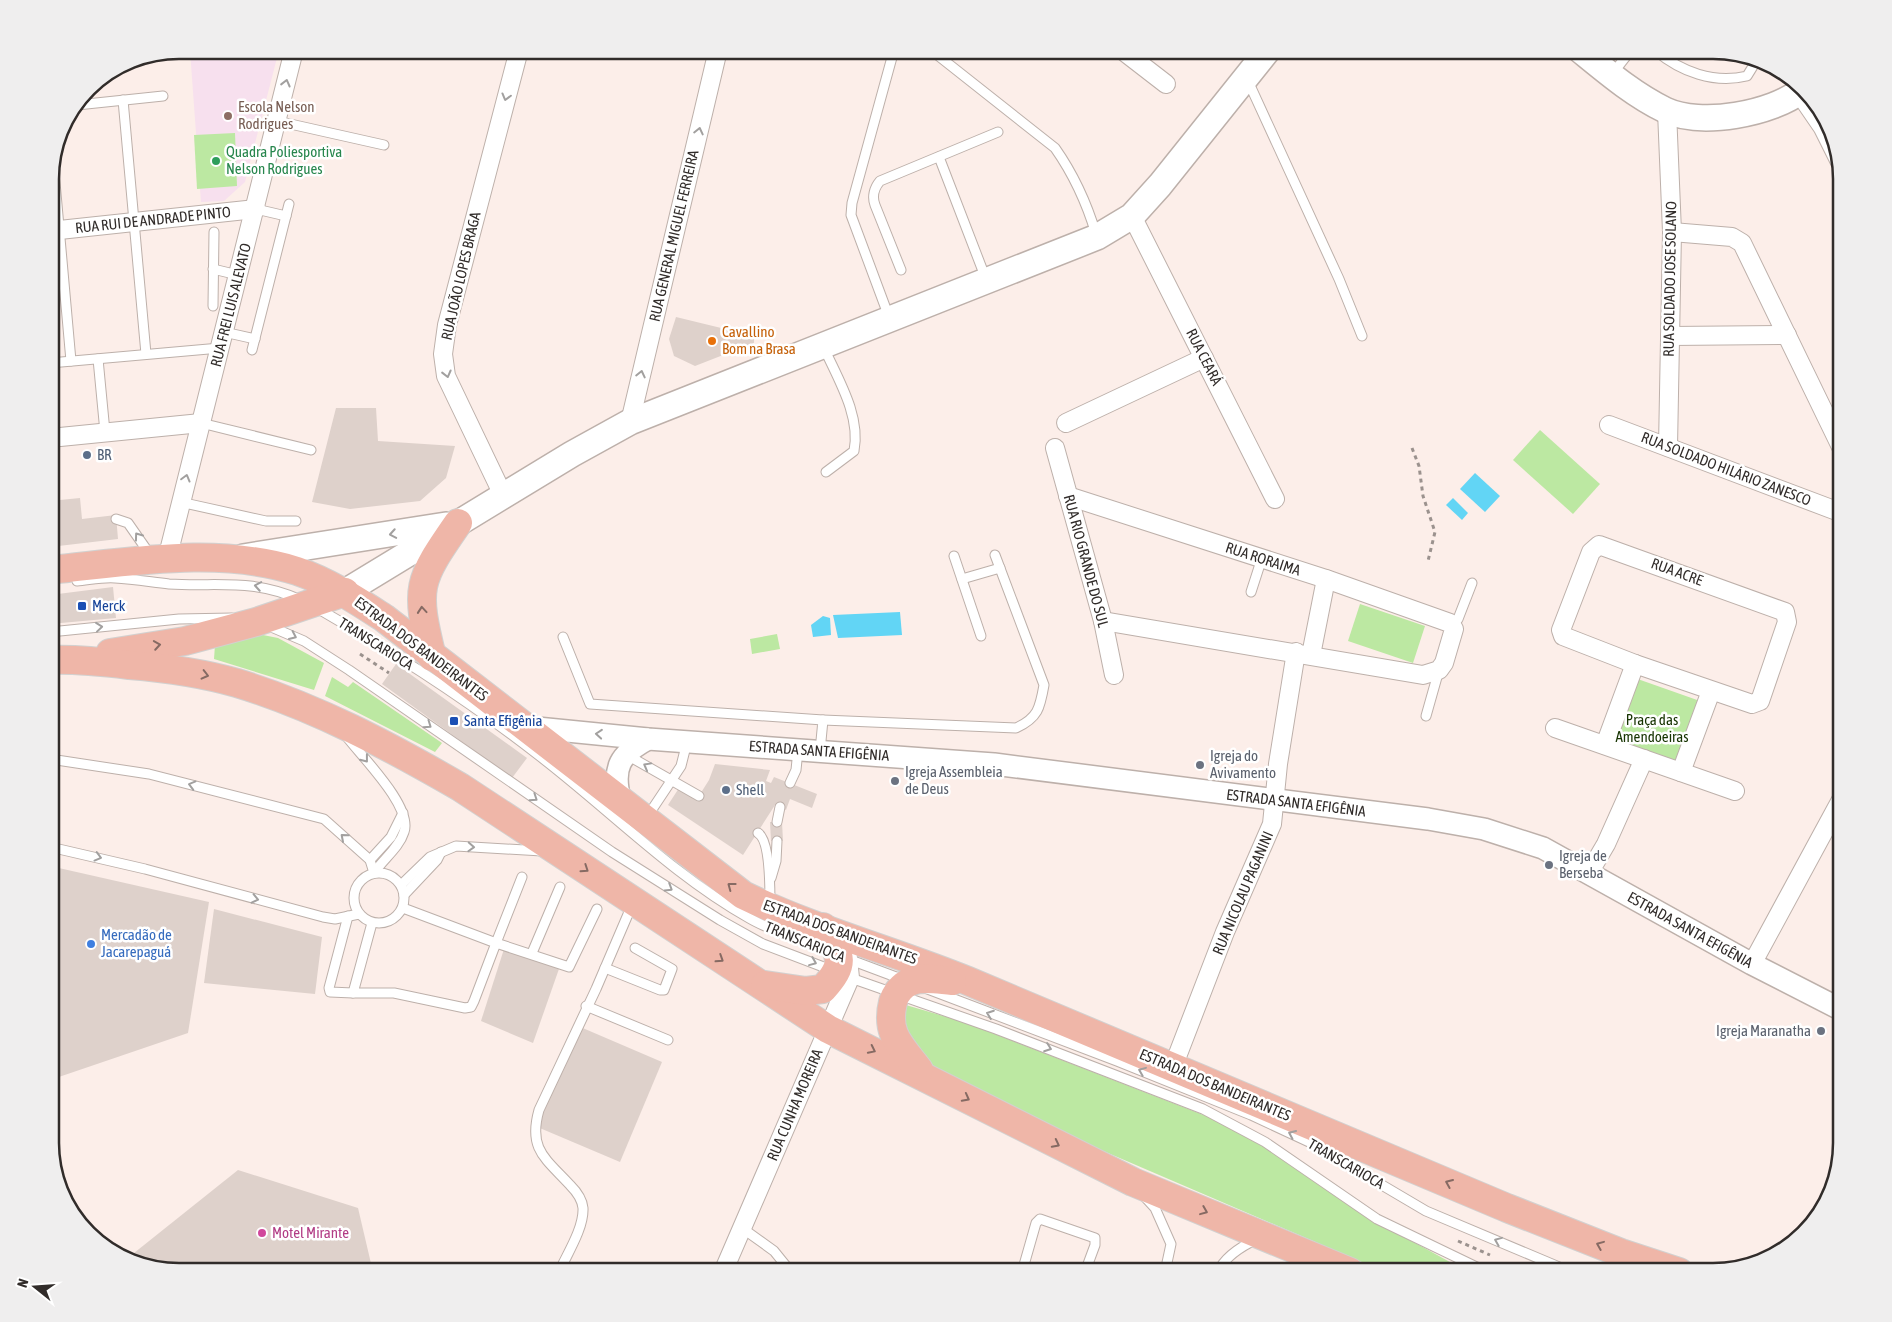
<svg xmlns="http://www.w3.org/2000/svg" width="1892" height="1322" viewBox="0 0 1892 1322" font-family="'Asap Condensed',sans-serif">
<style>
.education{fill:#f7e0ee}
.green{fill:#bce8a2}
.water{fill:#62d5f5}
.building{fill:#ded1cb}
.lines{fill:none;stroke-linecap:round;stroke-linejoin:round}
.service-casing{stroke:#bdb0aa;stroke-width:11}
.minor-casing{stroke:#bdb0aa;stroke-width:20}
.tertiary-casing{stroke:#bdb0aa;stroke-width:24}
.secondary-casing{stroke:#bdb0aa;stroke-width:28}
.primary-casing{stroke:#d2d1d0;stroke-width:30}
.path{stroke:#9b928e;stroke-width:3;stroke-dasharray:4 4;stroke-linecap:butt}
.service{stroke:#fff;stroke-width:9}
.minor{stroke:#fff;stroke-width:18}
.tertiary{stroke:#fff;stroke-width:21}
.secondary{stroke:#fff;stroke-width:25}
.primary{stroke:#efb6a8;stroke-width:28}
.oneway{stroke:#a2a09f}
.oneway2{stroke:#866a63}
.education-dot{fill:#8d6e63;stroke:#fff;stroke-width:2}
.leisure-dot{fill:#2e9e5b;stroke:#fff;stroke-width:2}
.food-dot{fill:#e8710a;stroke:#fff;stroke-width:2}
.service-dot{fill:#5c6f8a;stroke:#fff;stroke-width:2}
.transit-dot{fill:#1a4fb4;stroke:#fff;stroke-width:2}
.worship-dot{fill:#6b7280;stroke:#fff;stroke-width:2}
.shop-dot{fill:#3f7fe0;stroke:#fff;stroke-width:2}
.hotel-dot{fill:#d1479c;stroke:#fff;stroke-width:2}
.labels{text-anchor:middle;stroke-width:5;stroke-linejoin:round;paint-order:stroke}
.education-label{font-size:15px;fill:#785e54;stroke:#fff;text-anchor:start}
.leisure-label{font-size:15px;fill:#27864d;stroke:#fff;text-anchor:start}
.street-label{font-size:15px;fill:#312c2a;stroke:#fff}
.food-label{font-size:15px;fill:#c56008;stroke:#fff;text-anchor:start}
.service-label{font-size:15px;fill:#4e5e75;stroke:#fff;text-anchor:start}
.transit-label{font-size:15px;fill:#164399;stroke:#fff;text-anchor:start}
.park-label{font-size:15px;fill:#163300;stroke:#fff}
.worship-label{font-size:15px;fill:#5b616d;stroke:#fff;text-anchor:start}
.shop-label{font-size:15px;fill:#366cbe;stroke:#fff;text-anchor:start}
.hotel-label{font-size:15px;fill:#b23c85;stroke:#fff;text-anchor:start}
.rim{fill:none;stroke:#312c2a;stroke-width:2.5}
</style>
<rect width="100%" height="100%" fill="#fceee9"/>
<path class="education" d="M190,50H279L245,182L224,201L201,202Z"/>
<g class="green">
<path d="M235,133L237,186L197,189L194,135Z"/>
<path d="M1540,430L1600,484L1573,514L1513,460Z"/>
<path d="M1360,604L1425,626L1413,663L1348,641Z"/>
<path d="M258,634L278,638L324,663L314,690L214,659L215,645Z"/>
<path d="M777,634L780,649L752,654L750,639Z"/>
<path d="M332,677L348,687L353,682L442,743L435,752L325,696Z"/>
<path d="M1632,677L1700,701L1672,779L1605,755Z"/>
<path d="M899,1003L964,1022L1214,1119L1273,1151L1361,1213L1468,1272H1385L1094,1147L936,1075L907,1059Z"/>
</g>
<g class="water">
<path d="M1475,473L1500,496L1485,512L1460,489Z"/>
<path d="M1453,498L1468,513L1462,520L1446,505Z"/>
<path d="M900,612L902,635L838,638L833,615Z"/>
<path d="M823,616L830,618L831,635L813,637L811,625Z"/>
</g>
<g class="building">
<path d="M676,317L754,336V343L695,366L674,356L669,339Z"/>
<path d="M336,408H376L378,441L455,446L446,478L420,501L350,509L312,502Z"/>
<path d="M80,498L82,519L116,515L118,539L50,547V501Z"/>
<path d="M113,587L116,618L50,624V595Z"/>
<path d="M396,664L527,758L512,778L382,684Z"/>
<path d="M715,764L770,770L766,781L771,783L774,777L817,794L812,808L790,799L786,810L775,805L743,855L668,805L679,788L697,799L709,780Z"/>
<path d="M770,822H782L783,841H771Z"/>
<path d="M50,866L209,902L188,1033L50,1080Z"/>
<path d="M214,909L322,937L315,994L204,983Z"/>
<path d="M504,949L560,966L533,1043L481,1021Z"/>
<path d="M578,1026L662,1062L620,1162L535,1126Z"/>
<path d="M238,1170L358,1208L373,1272H179L129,1257Z"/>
</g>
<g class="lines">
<defs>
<g id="service">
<path d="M931,50L1055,148C1074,175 1087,204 1096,234"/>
<path d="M1655,50C1681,72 1714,84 1747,76L1755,63"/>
<path d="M1613,73L1631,50"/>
<path d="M1248,81L1339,279L1362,336"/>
<path d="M1795,95L1819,130L1840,172"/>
<path d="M123,100L146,354"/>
<path d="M77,105L163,96"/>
<path d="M277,121L384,145"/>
<path d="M939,157L986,279"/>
<path d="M53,160L71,361"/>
<path d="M256,209L286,216"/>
<path d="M213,269L238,275"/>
<path d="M901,270L875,205C872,197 874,188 880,181L998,132"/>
<path d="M213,306L214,232"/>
<path d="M889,317L851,215L852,203L894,50"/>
<path d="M224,332L255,339"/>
<path d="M824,348C838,379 861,416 854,451L826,472"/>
<path d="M252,350L289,204"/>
<path d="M98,359L105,432"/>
<path d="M50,363L220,348"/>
<path d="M201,423L311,450"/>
<path d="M180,502L266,521H296"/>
<path d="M116,519L128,523L151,556"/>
<path d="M954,556L981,636"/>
<path d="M962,579L1000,568"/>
<path d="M77,581C89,580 103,577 115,578C133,579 151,582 169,584C218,587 252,578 301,600"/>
<path d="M1251,592L1262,558"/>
<path d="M317,608C393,652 468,700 537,754C608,808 671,874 749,918C773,932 803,941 829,951"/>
<path d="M269,626L304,641L349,670L612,852L720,920L763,944L834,971"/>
<path d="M1453,626L1458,619L1472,583"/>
<path d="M50,632L179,619L232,618"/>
<path d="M563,637L590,704L823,720L820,751"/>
<path d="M1426,716L1439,670"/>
<path d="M823,720L1016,728C1038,718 1040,708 1044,685L995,555"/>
<path d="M347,737C362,757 413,807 404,832C399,848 383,859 374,873"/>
<path d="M627,755L699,796"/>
<path d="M50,759L149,774L324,819L370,860L374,873"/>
<path d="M790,783L796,770L798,750"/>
<path d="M647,817L681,766L687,742"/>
<path d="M777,822L780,807"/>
<path d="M758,833C770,840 770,889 770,903"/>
<path d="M50,847L145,869L323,917L335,919L359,914"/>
<path d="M370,860L391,837L403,813"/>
<circle cx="379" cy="898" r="25"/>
<path d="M771,878L776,861L777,841"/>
<path d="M401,885L430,857L456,846L542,851"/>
<path d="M404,895L437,860L441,852"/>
<path d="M403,908L496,943L522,877"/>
<path d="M348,916L329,988L330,992L353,993"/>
<path d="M372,923L353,993H394L465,1008L471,1007L474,1001L496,943L569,967L597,909"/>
<path d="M532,953L560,887"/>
<path d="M848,959L904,980"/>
<path d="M605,968L660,990H664L672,969L635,948"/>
<path d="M848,977L996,1029L1203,1109L1265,1142L1377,1219L1487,1272"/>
<path d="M925,988L1117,1061L1251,1115L1309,1142L1426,1211L1571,1272"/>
<path d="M586,1006L668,1040"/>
<path d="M1144,1196L1155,1208L1171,1244L1165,1272"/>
<path d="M742,1228L774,1251L791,1272"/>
<path d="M559,1272C567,1254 584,1228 583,1208C582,1198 576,1191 570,1185C545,1158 528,1149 539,1110L596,989L632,905"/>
<path d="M1022,1272L1036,1223L1040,1219L1095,1238V1245L1085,1272"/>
<path d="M1218,1272C1225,1256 1242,1246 1257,1239"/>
</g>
<g id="minor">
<path d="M1122,50L1166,84"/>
<path d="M1667,111L1672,232L1668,447"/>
<path d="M1132,216L1275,499"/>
<path d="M50,231L256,209"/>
<path d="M1672,232L1732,237L1742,243L1842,449"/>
<path d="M1670,336L1787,335"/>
<path d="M630,422L718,50"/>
<path d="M1066,423L1204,358"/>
<path d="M1609,425L1842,513"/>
<path d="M50,438L201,423"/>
<path d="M1055,448L1103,621L1114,675"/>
<path d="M503,495L446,376L443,354L447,325L519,50"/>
<path d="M1068,496L1326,579L1450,623L1454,629L1444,663L1439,670L1423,675L1103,621"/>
<path d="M1599,545L1785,612L1787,622L1760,701L1752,704L1635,664L1563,636L1561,630L1591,552Z"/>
<path d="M167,559L294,50"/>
<path d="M1311,655L1326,579"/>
<path d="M1555,728L1735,791"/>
<path d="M1605,745L1635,664"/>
<path d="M1681,772L1711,691"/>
<path d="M1589,873L1606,844L1644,759"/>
<path d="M1752,964L1842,798"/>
<path d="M1173,1067L1225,932L1272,824L1278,764L1296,652"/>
<path d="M723,1272L850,978L847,949"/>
</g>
<g id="tertiary">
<path d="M527,727L648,739L994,764L1428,819L1484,829L1543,848L1752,964L1842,1010"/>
<path d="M620,799C612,767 620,754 648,739"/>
</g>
<g id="secondary">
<path d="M1580,50C1607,72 1634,95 1665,110C1701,127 1772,114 1802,90"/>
<path d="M243,557L446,525"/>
<path d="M345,592L572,454L630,422L1097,237L1132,216L1160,185L1268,50"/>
</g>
<g id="primary">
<path d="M50,570C131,562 219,546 297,571C329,582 356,600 384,618L743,895C815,930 894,951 968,981L1507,1208L1621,1253L1679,1272"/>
<path d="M110,653L185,641L256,622L345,592"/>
<path d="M432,657C415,587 417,582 458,523"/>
<path d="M50,660C77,659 103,662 129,665C166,668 202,673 237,683C316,707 389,746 460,787L828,1029L1133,1182L1350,1272"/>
<path d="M765,985L806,991L823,989C847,962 841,956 823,927"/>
<path d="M919,1070C901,1046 885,1034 893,1002C895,994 902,985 910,982C921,976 939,980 952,981"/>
</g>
</defs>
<use href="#service" class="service-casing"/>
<use href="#minor" class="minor-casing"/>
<use href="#tertiary" class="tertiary-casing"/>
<use href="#secondary" class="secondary-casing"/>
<use href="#primary" class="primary-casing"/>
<g class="path">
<path d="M1412,448L1419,466L1423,496L1435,532L1428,561"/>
<path d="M360,654L389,673"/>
<path d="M1458,1241L1490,1255"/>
</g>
<use href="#service" class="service"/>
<use href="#minor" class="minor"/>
<use href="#tertiary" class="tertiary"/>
<use href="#secondary" class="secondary"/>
<use href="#primary" class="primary"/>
</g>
<defs><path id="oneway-chevron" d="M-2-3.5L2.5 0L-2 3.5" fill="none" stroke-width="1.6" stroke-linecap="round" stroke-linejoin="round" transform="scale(1.25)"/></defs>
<g class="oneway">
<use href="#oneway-chevron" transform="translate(286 83) rotate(-76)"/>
<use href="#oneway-chevron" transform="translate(506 97) rotate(105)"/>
<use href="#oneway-chevron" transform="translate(699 131) rotate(-77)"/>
<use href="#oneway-chevron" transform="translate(447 374) rotate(76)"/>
<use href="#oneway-chevron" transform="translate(641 374) rotate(-77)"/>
<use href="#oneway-chevron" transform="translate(186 478) rotate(-75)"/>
<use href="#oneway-chevron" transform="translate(393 534) rotate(170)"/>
<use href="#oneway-chevron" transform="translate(138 536) rotate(-126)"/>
<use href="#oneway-chevron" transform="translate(258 586) rotate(-170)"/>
<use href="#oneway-chevron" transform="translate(99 627) rotate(-6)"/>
<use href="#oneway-chevron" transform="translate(293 636) rotate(25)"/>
<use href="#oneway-chevron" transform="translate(428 725) rotate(35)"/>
<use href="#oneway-chevron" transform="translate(599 734) rotate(-175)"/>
<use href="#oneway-chevron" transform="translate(365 759) rotate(52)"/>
<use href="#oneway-chevron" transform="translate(647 766) rotate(-151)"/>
<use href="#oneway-chevron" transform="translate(192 785) rotate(-165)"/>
<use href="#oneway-chevron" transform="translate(534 798) rotate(34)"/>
<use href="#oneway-chevron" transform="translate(344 837) rotate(-139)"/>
<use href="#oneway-chevron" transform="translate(471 847) rotate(3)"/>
<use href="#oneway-chevron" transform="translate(98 857) rotate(15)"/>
<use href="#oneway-chevron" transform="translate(669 888) rotate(32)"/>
<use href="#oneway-chevron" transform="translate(255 899) rotate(13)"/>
<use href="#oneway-chevron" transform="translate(813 962) rotate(22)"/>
<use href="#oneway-chevron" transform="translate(990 1014) rotate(-160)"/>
<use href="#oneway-chevron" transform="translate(1048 1048) rotate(20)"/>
<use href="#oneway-chevron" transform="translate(1142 1071) rotate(-158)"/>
<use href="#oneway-chevron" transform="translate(1292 1134) rotate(-156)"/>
<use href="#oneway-chevron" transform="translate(1498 1241) rotate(-158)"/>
</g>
<g class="oneway2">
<use href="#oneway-chevron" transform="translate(422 610) rotate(-95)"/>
<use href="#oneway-chevron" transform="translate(157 645) rotate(-9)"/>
<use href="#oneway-chevron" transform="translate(205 675) rotate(14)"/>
<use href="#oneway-chevron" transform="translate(585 869) rotate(34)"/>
<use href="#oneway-chevron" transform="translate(731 886) rotate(-143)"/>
<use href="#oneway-chevron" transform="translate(720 959) rotate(33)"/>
<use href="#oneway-chevron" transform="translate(872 1050) rotate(26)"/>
<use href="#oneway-chevron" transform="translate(966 1098) rotate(28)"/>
<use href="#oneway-chevron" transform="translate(1056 1144) rotate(27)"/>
<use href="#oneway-chevron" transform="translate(1449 1183) rotate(-157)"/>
<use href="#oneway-chevron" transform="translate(1204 1211) rotate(22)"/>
<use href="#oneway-chevron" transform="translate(1600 1245) rotate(-158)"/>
</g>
<circle class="education-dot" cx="228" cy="116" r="5"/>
<circle class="leisure-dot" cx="216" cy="161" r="5"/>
<circle class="food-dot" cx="712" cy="341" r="5"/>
<g class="service-dot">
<circle cx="87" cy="455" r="5"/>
<circle cx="726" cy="790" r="5"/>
</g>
<g class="transit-dot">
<rect x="77" y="601" width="10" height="10" rx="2.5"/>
<rect x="449" y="716" width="10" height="10" rx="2.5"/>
</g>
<g class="worship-dot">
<circle cx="1200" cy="765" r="5"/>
<circle cx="895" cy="781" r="5"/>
<circle cx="1549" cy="865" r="5"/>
<circle cx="1821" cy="1031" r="5"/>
</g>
<circle class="shop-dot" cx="91" cy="944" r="5"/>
<circle class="hotel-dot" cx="262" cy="1233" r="5"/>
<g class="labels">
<g class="education-label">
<text x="238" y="112">Escola Nelson<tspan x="238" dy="17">Rodrigues</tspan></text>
</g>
<g class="leisure-label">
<text x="226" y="157">Quadra Poliesportiva<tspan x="226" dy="17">Nelson Rodrigues</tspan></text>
</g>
<g class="street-label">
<text transform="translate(153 220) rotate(-6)" y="5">RUA RUI DE ANDRADE PINTO</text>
<text transform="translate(674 236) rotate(-77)" y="5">RUA GENERAL MIGUEL FERREIRA</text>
<text transform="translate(461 276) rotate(-77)" y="5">RUA JOÃO LOPES BRAGA</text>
<text transform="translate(1670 279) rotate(-89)" y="5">RUA SOLDADO JOSE SOLANO</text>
<text transform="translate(231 305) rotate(-76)" y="5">RUA FREI LUIS ALEVATO</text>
<text transform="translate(1204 357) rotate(63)" y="5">RUA CEARÁ</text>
<text transform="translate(1726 469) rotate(21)" y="5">RUA SOLDADO HILÁRIO ZANESCO</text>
<text transform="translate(1263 559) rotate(18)" y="5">RUA RORAIMA</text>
<text transform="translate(1086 561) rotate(75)" y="5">RUA RIO GRANDE DO SUL</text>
<text transform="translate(1677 572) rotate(20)" y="5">RUA ACRE</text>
<text transform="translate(376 644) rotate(32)" y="5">TRANSCARIOCA</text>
<text transform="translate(421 649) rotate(37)" y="5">ESTRADA DOS BANDEIRANTES</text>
<text transform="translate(819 751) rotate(4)" y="5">ESTRADA SANTA EFIGÊNIA</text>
<text transform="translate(1296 803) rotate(7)" y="5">ESTRADA SANTA EFIGÊNIA</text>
<text transform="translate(1243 893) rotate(-67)" y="5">RUA NICOLAU PAGANINI</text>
<text transform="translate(1690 930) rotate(29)" y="5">ESTRADA SANTA EFIGÊNIA</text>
<text transform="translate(840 932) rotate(20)" y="5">ESTRADA DOS BANDEIRANTES</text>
<text transform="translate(805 942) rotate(22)" y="5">TRANSCARIOCA</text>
<text transform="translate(1215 1085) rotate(23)" y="5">ESTRADA DOS BANDEIRANTES</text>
<text transform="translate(795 1105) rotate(-67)" y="5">RUA CUNHA MOREIRA</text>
<text transform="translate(1346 1164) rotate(30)" y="5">TRANSCARIOCA</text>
</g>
<g class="food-label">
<text x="722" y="337">Cavallino<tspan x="722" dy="17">Bom na Brasa</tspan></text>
</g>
<g class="service-label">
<text x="97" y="460">BR</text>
<text x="736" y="795">Shell</text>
</g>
<g class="transit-label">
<text x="92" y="611">Merck</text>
<text x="464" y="726">Santa Efigênia</text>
</g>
<g class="park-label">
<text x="1652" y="725">Praça das<tspan x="1652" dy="17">Amendoeiras</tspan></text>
</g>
<g class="worship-label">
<text x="1210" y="761">Igreja do<tspan x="1210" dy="17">Avivamento</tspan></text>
<text x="905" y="777">Igreja Assembleia<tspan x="905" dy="17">de Deus</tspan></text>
<text x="1559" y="861">Igreja de<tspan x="1559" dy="17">Berseba</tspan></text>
<text x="1811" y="1036" text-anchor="end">Igreja Maranatha</text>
</g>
<g class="shop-label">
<text x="101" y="940">Mercadão de<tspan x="101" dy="17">Jacarepaguá</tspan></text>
</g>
<g class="hotel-label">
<text x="272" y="1238">Motel Mirante</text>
</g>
</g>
<path d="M0 0H1892V1322H0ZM179 59H1713A120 120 0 0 1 1833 179V1143A120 120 0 0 1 1713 1263H179A120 120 0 0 1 59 1143V179A120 120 0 0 1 179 59Z" fill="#efeeee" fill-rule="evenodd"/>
<path class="rim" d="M179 59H1713A120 120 0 0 1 1833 179V1143A120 120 0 0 1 1713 1263H179A120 120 0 0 1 59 1143V179A120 120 0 0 1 179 59Z"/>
<g transform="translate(35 1287) rotate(287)" stroke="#ffffff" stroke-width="4" paint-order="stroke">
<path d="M0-4L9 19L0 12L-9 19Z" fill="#312c2a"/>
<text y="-8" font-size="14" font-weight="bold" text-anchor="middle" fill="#312c2a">N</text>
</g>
</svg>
